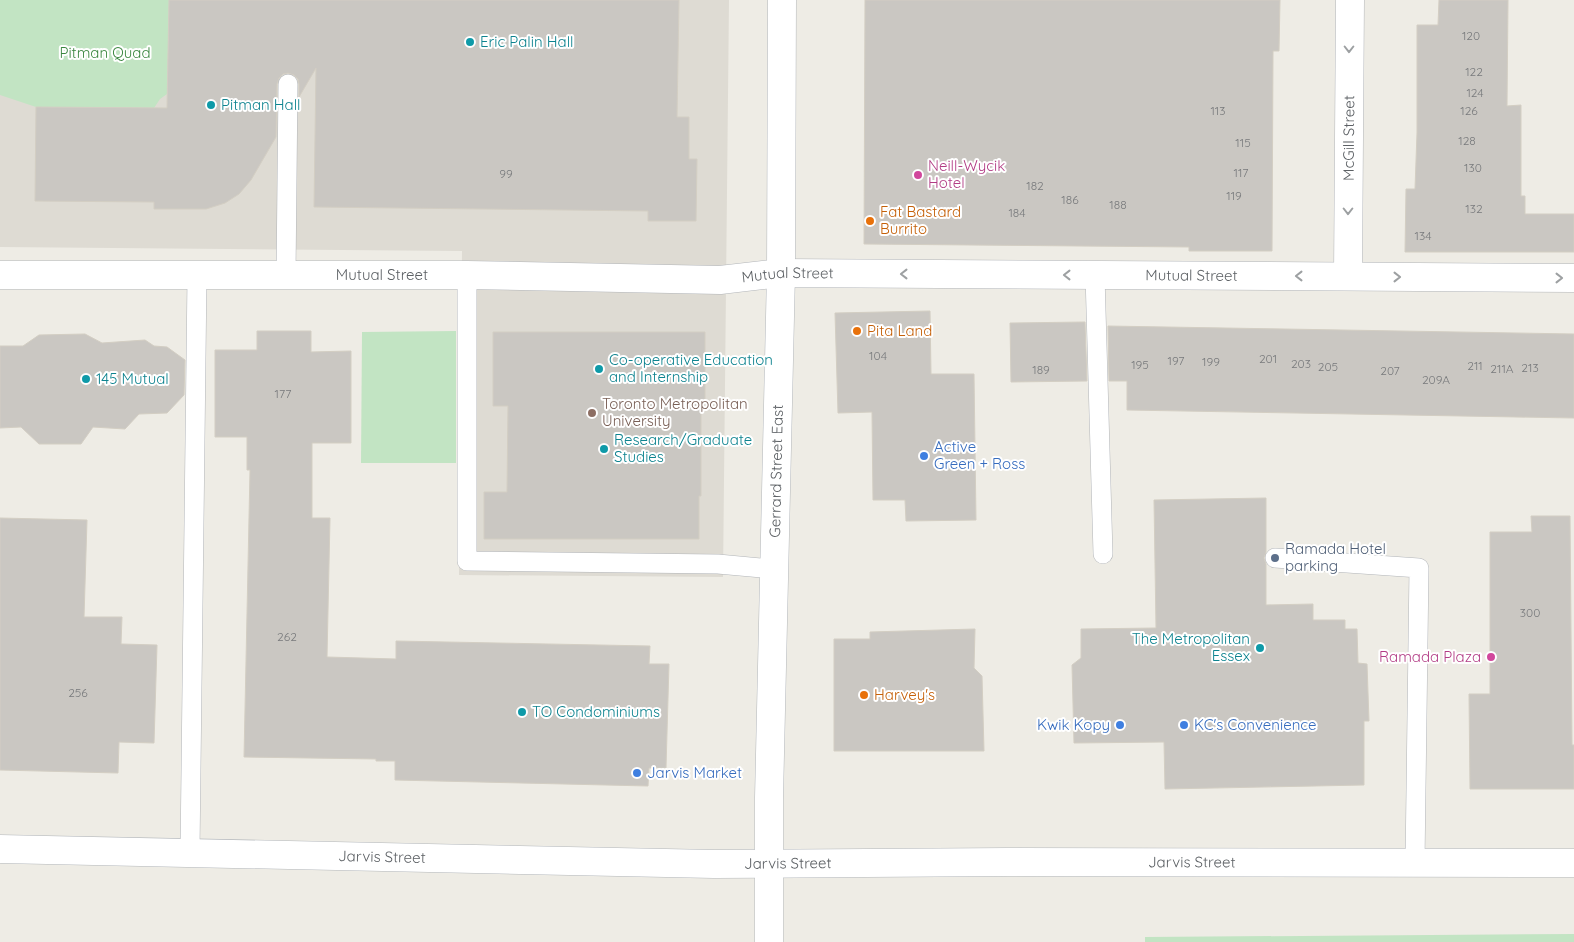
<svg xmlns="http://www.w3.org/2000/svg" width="1574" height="942" viewBox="0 0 1574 942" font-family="Quicksand,sans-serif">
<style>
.education{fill:#dedbd3}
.green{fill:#c2e4c3}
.building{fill:#cac7c2;stroke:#d3cec3}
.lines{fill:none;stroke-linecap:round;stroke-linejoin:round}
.lane-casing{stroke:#b2b5b9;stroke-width:20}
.street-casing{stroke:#b2b5b9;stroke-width:29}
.secondary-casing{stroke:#b3b7bb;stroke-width:29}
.lane{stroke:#fff;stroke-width:19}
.street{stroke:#fff;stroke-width:28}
.secondary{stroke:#fff;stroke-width:28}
.oneway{stroke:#9da0a2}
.culture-dot{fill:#0f9aa8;stroke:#fff;stroke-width:2}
.hotel-dot{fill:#d1479c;stroke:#fff;stroke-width:2}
.food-dot{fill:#e8710a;stroke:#fff;stroke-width:2}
.education-dot{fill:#8d6e63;stroke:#fff;stroke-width:2}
.shop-dot{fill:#3f7fe0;stroke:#fff;stroke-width:2}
.service-dot{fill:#5c6f8a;stroke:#fff;stroke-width:2}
.labels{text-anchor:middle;stroke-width:4;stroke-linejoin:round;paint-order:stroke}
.number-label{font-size:12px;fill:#787a7c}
.culture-label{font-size:15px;fill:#0d838f;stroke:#fff;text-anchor:start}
.park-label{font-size:15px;fill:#3a863f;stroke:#fff}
.street-label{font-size:15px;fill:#5c6064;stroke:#fff}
.hotel-label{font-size:15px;fill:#b23c85;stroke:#fff;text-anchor:start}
.food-label{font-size:15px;fill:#c56008;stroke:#fff;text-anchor:start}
.education-label{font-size:15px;fill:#785e54;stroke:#fff;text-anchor:start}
.shop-label{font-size:15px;fill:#366cbe;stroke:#fff;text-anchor:start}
.service-label{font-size:15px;fill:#4e5e75;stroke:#fff;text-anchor:start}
</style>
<rect width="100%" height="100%" fill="#eeece5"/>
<path class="education" d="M0,0H729L723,577L459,575L462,251L0,247Z"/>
<g class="green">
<path d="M0,0H169L167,94L160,99L154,108L36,107L0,95Z"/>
<path d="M456,331V463H361L362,332Z"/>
<path d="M1574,934V942H1145V937Z"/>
</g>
<g class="building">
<path d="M169,0H679L677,117H689V159H697L696,221H648V211L314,207L316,68L299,97V84L298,79L294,75L288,73L283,74L279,78L277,84L276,137L251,180L239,194L225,203L206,209H154V202L35,201L36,107L167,108Z"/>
<path d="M865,0H1280L1279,51H1273L1272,251H1189V247L864,244Z"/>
<path d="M1439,0H1508L1507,106L1521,105V196H1525V214H1574V252H1405L1406,189H1415L1417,133V25H1438Z"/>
<path d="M930,311L931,374H974L976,520L906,521L905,500H873L872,412L838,413L835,313Z"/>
<path d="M1085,322L1087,381L1011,382L1010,323Z"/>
<path d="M1108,326L1574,334V418L1127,410V381H1109Z"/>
<path d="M257,331H311V352L351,351V443H312V518H330L327,657L396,659V641L650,646L649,664H669L666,768H649L648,786L395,780V761H376V759L244,757L250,470H247V437H215V350H257Z"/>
<path d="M493,332H705V407H701V496H699V539H484V492H507L508,406H493Z"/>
<path d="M85,334L102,343L145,340L154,346L167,347L185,360L184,395L167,413L139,414L125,429L93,427L81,444H39L21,427L0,428V346H23L39,335Z"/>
<path d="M1266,498V552L1264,558L1266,564V605L1313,604V620H1345V629H1357L1358,663L1367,664L1369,721H1364V785L1165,789L1164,742L1074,743L1072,665L1081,658V629L1156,628L1154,500Z"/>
<path d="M1531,516H1570L1572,745H1574V789H1470L1469,694H1490V532H1532Z"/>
<path d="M0,518L87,520L84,617H122L121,644L157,645L154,743L119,742L118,773L0,770Z"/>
<path d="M975,629L974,668L982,676L984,751H834V639H870V632Z"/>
</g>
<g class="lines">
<defs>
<g id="lane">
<path d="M467,275V561L718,564L773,569"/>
<path d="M1095,275L1103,554"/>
<path d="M286,276L288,84"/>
<path d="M1275,558L1419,568L1415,863"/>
<path d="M190,852L197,276"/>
</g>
<g id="street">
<path id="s1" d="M0,275H467L720,280L781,273L1574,278"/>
<path id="s2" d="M1348,276L1350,0"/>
</g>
<g id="secondary">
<path id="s3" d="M0,849L714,864L1007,862L1574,863"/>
<path id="s4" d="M769,942V798L781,273L782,0"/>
</g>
</defs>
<use href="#lane" class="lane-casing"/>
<use href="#street" class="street-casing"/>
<use href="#secondary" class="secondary-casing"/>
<use href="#lane" class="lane"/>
<use href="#street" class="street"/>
<use href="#secondary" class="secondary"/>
</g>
<defs><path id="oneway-chevron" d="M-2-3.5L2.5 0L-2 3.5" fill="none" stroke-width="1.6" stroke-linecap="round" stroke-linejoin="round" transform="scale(1.25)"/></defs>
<g class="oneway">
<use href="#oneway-chevron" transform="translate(1349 49) rotate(90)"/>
<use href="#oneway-chevron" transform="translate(1348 211) rotate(90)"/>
<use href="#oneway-chevron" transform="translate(904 274) rotate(-180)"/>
<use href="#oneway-chevron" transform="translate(1067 275) rotate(-180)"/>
<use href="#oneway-chevron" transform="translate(1299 276) rotate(-180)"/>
<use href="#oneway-chevron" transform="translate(1397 277)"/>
<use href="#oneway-chevron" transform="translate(1559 278)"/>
</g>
<g class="culture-dot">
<circle cx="470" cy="42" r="5"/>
<circle cx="211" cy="105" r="5"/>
<circle cx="599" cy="369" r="5"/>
<circle cx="86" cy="379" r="5"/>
<circle cx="604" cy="449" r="5"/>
<circle cx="1260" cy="648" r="5"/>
<circle cx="522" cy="712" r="5"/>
</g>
<g class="hotel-dot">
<circle cx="918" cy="175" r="5"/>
<circle cx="1491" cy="657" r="5"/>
</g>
<g class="food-dot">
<circle cx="870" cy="221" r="5"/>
<circle cx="857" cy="331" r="5"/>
<circle cx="864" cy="695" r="5"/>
</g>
<circle class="education-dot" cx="592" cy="413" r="5"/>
<g class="shop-dot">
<circle cx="924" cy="456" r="5"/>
<circle cx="1120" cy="725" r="5"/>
<circle cx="1184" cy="725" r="5"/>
<circle cx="637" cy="773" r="5"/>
</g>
<circle class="service-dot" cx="1275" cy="558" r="5"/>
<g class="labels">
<g class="number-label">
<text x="1471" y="40">120</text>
<text x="1474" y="76">122</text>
<text x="1475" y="97">124</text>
<text x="1218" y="115">113</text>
<text x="1469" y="115">126</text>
<text x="1467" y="145">128</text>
<text x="1243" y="147">115</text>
<text x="1473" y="172">130</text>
<text x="1241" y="177">117</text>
<text x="506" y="178">99</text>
<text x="1035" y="190">182</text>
<text x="1234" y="200">119</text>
<text x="1070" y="204">186</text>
<text x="1118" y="209">188</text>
<text x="1474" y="213">132</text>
<text x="1017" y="217">184</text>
<text x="1423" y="240">134</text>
<text x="878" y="360">104</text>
<text x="1268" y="363">201</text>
<text x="1176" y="365">197</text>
<text x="1211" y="366">199</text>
<text x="1301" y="368">203</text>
<text x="1140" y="369">195</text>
<text x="1475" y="370">211</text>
<text x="1328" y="371">205</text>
<text x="1530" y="372">213</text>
<text x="1502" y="373">211A</text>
<text x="1041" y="374">189</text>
<text x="1390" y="375">207</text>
<text x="1436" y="384">209A</text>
<text x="283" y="398">177</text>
<text x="1530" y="617">300</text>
<text x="287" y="641">262</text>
<text x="78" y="697">256</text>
</g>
<g class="culture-label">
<text x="480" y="47">Eric Palin Hall</text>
<text x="221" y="110">Pitman Hall</text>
<text x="609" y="365">Co-operative Education<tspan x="609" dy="17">and Internship</tspan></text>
<text x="96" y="384">145 Mutual</text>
<text x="614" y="445">Research/Graduate<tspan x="614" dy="17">Studies</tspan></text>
<text x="1250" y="644" text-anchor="end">The Metropolitan<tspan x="1250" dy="17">Essex</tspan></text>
<text x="532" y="717">TO Condominiums</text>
</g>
<g class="park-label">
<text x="105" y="58">Pitman Quad</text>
</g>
<g class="street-label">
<text dy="5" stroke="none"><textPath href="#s2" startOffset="138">McGill Street</textPath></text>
<text dy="5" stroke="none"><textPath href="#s1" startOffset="1192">Mutual Street</textPath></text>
<text dy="5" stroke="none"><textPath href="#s1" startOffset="382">Mutual Street</textPath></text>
<text dy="5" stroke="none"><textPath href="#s1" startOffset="788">Mutual Street</textPath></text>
<text dy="5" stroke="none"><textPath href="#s4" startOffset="471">Gerrard Street East</textPath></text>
<text dy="5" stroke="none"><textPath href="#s3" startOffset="382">Jarvis Street</textPath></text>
<text dy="5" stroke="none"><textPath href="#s3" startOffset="1192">Jarvis Street</textPath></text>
<text dy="5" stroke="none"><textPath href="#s3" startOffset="788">Jarvis Street</textPath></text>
</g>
<g class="hotel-label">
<text x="928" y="171">Neill-Wycik<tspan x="928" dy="17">Hotel</tspan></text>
<text x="1481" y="662" text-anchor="end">Ramada Plaza</text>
</g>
<g class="food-label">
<text x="880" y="217">Fat Bastard<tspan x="880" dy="17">Burrito</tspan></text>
<text x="867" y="336">Pita Land</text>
<text x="874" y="700">Harvey's</text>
</g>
<g class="education-label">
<text x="602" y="409">Toronto Metropolitan<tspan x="602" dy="17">University</tspan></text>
</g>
<g class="shop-label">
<text x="934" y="452">Active<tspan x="934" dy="17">Green + Ross</tspan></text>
<text x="1110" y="730" text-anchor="end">Kwik Kopy</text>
<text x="1194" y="730">KC's Convenience</text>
<text x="647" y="778">Jarvis Market</text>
</g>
<g class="service-label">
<text x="1285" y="554">Ramada Hotel<tspan x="1285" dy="17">parking</tspan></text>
</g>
</g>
</svg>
